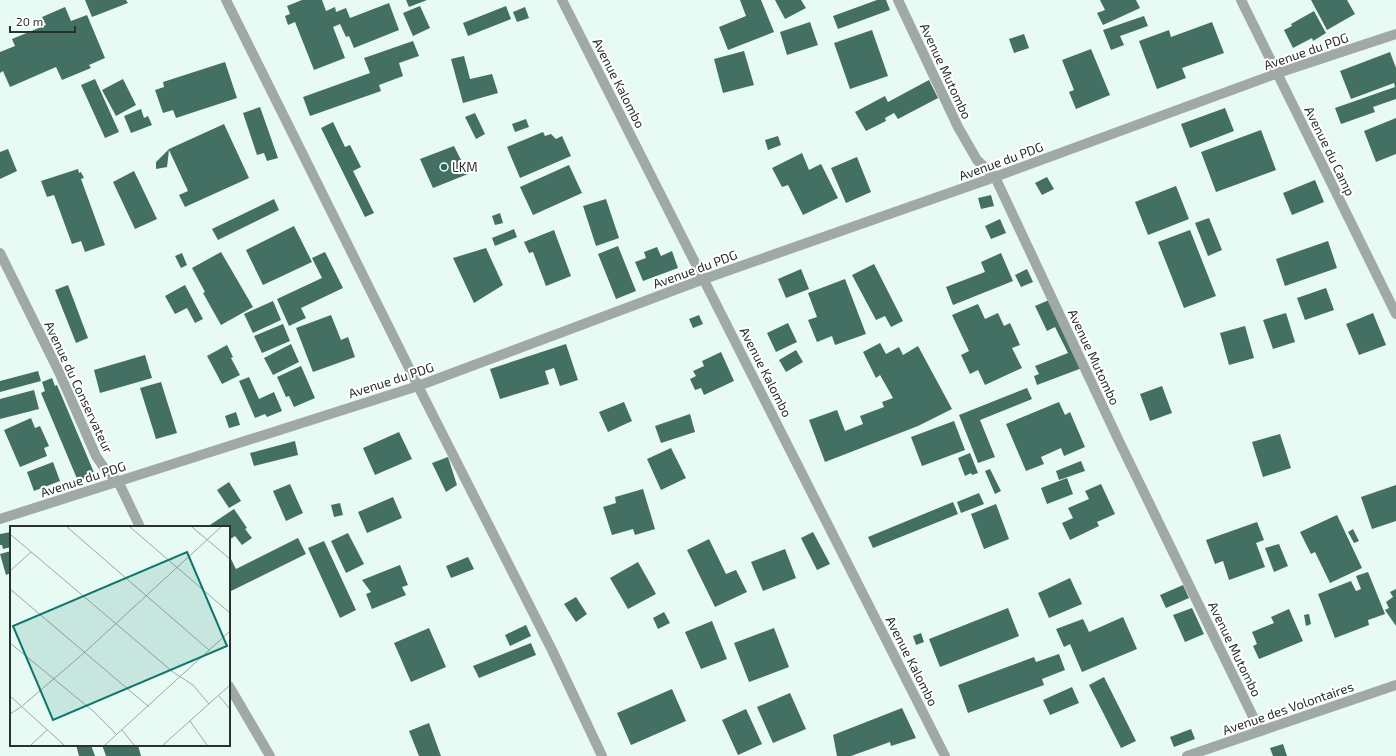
<svg xmlns="http://www.w3.org/2000/svg" width="1396" height="756" viewBox="0 0 1396 756" font-family="'Exo 2',sans-serif">
<style>
.building{fill:#446f63}
.lines{fill:none;stroke-linecap:round;stroke-linejoin:round}
.street{stroke:#a1a9a6;stroke-width:10}
.poi-dot{fill:#296a59;stroke:#fff;stroke-width:1.5}
.labels{text-anchor:middle;stroke-width:4;stroke-linejoin:round;paint-order:stroke}
.street-label{font-size:13px;fill:#29302e;stroke:#fff}
.poi-label{font-size:13px;fill:#29302e;stroke:#fff;text-anchor:start}
.inset-road{fill:none;stroke:#9ba9a4;stroke-width:1}
.view{fill:#0f766e;fill-opacity:0.15;stroke:#0f766e;stroke-width:2}
.inset-edge{fill:none;stroke:#29302e;stroke-width:2}
</style>
<rect width="100%" height="100%" fill="#e7faf3"/>
<g class="building">
<path d="M85,0H126L128,3L92,17Z"/>
<path d="M302,0H322L326,11L335,7L336,12L346,8L350,18L389,3L399,30L354,48L349,36L346,37L340,24L333,27L345,58L314,70L295,22L288,25L285,16L290,14L287,6Z"/>
<path d="M406,0H427L409,7Z"/>
<path d="M740,0H761L774,32L728,50L719,27L746,16Z"/>
<path d="M775,0H801L806,8L785,19Z"/>
<path d="M877,0H886L890,10L838,29L833,16Z"/>
<path d="M1100,0H1136L1140,8L1103,25L1097,13L1105,10Z"/>
<path d="M1311,0H1347L1355,14L1327,30Z"/>
<path d="M420,6L430,28L413,36L403,13Z"/>
<path d="M506,6L511,19L468,36L463,23Z"/>
<path d="M65,7L71,21L87,15L105,58L89,65L91,68L62,80L56,67L10,87L3,71L0,73V52L15,46L12,39L46,25L42,17Z"/>
<path d="M525,7L529,18L517,22L513,12Z"/>
<path d="M1314,11L1326,33L1313,41L1312,38L1293,48L1284,30L1292,26L1291,24Z"/>
<path d="M1144,16L1148,26L1120,36L1124,45L1111,50L1103,30Z"/>
<path d="M810,22L818,45L787,55L780,32Z"/>
<path d="M1212,22L1224,53L1182,68L1186,78L1157,89L1139,41L1169,30L1171,37Z"/>
<path d="M872,30L888,76L850,89L834,43Z"/>
<path d="M1024,34L1029,48L1014,53L1009,39Z"/>
<path d="M413,41L419,56L399,63L403,76L379,85L381,91L310,116L303,97L370,73L364,58Z"/>
<path d="M1091,49L1110,95L1076,109L1069,92L1074,90L1062,60Z"/>
<path d="M744,51L754,85L723,93L714,59Z"/>
<path d="M1390,52L1396,68V99L1373,107L1375,112L1341,124L1335,108L1395,87L1394,83L1351,99L1340,71Z"/>
<path d="M464,56L470,79L492,74L498,93L463,103L451,59Z"/>
<path d="M225,62L237,98L176,118L173,110L163,113L155,90L164,87L163,82Z"/>
<path d="M95,79L119,132L105,138L81,85Z"/>
<path d="M123,79L136,105L116,116L102,90Z"/>
<path d="M929,80L938,98L898,119L894,113L885,118L886,121L866,131L855,112L885,96L888,102Z"/>
<path d="M260,107L278,158L267,161L264,153L257,155L243,113Z"/>
<path d="M1225,108L1234,131L1190,148L1181,124Z"/>
<path d="M141,109L144,118L148,116L152,125L131,133L124,116Z"/>
<path d="M475,113L485,134L476,139L465,117Z"/>
<path d="M1396,118V154L1376,162L1364,131Z"/>
<path d="M526,119L529,127L515,132L512,124Z"/>
<path d="M333,122L345,147L350,145L361,167L353,171L374,213L365,217L321,128Z"/>
<path d="M224,124L249,178L185,207L179,195L188,191L169,150L167,167L156,169V162L169,149Z"/>
<path d="M1261,130L1276,170L1216,192L1201,152Z"/>
<path d="M543,132L545,136L551,134L556,139L562,136L571,156L520,178L507,147Z"/>
<path d="M778,136L781,145L768,150L765,140Z"/>
<path d="M454,146L468,174L433,188L420,159Z"/>
<path d="M8,149L17,171L0,179V152Z"/>
<path d="M802,153L809,170L821,164L838,198L803,215L788,185L782,187L772,168Z"/>
<path d="M857,157L871,192L846,203L831,168Z"/>
<path d="M569,165L582,193L533,215L520,187Z"/>
<path d="M78,169L79,173L81,172L84,178L81,179L105,245L85,252L81,241L72,244L54,195L47,197L41,181Z"/>
<path d="M134,171L157,219L135,229L113,182Z"/>
<path d="M1047,177L1054,189L1042,195L1035,183Z"/>
<path d="M1315,180L1324,202L1292,215L1283,193Z"/>
<path d="M1176,186L1189,219L1148,235L1135,202Z"/>
<path d="M991,195L994,206L981,209L978,198Z"/>
<path d="M274,199L279,210L218,240L212,229Z"/>
<path d="M606,199L619,238L596,246L583,206Z"/>
<path d="M500,213L503,223L495,225L492,216Z"/>
<path d="M1209,218L1222,250L1208,256L1195,223Z"/>
<path d="M1000,219L1006,233L991,239L985,226Z"/>
<path d="M294,226L312,262L263,285L246,250Z"/>
<path d="M514,229L517,237L495,246L492,238Z"/>
<path d="M554,230L571,276L546,286L533,252L529,253L524,242Z"/>
<path d="M1190,230L1216,296L1184,308L1158,242Z"/>
<path d="M1328,241L1337,268L1285,286L1276,259Z"/>
<path d="M618,246L636,291L616,299L598,254Z"/>
<path d="M657,247L661,256L672,251L678,268L643,281L635,262L646,258L644,252Z"/>
<path d="M486,248L503,285L474,303L453,258Z"/>
<path d="M221,252L253,307L221,325L203,293L205,292L192,268Z"/>
<path d="M325,252L343,288L301,308L306,318L289,326L277,299L322,278L312,258Z"/>
<path d="M182,253L187,265L181,268L175,256Z"/>
<path d="M1001,253L1013,281L953,305L946,287L985,272L981,262Z"/>
<path d="M874,264L903,321L891,327L885,316L876,320L852,275Z"/>
<path d="M801,269L809,289L786,298L778,279Z"/>
<path d="M1027,269L1033,282L1021,287L1015,275Z"/>
<path d="M845,279L866,334L835,345L832,336L817,342L808,320L817,317L808,293Z"/>
<path d="M68,285L88,338L76,343L55,290Z"/>
<path d="M185,285L203,319L195,323L187,308L175,314L165,296Z"/>
<path d="M1326,288L1334,310L1305,320L1297,298Z"/>
<path d="M1049,300L1082,368L1037,385L1034,376L1039,374L1035,366L1068,353L1055,327L1047,331L1035,306Z"/>
<path d="M273,301L281,320L253,333L244,314Z"/>
<path d="M978,304L985,319L998,313L1004,326L1010,323L1020,345L1012,348L1022,368L985,385L978,370L970,374L961,355L969,351L952,315Z"/>
<path d="M1286,313L1295,342L1273,349L1263,320Z"/>
<path d="M1373,313L1386,345L1359,355L1346,324Z"/>
<path d="M331,315L341,340L348,337L355,357L313,372L296,328Z"/>
<path d="M699,315L703,324L693,328L689,319Z"/>
<path d="M788,323L797,342L776,352L767,333Z"/>
<path d="M283,324L290,341L262,353L254,336Z"/>
<path d="M1245,326L1254,358L1229,365L1220,333Z"/>
<path d="M880,343L886,354L899,347L903,355L918,346L952,409L918,426L825,462L809,420L837,410L845,431L863,424L860,416L884,407L882,402L893,398L880,375L876,378L863,352Z"/>
<path d="M291,344L299,362L273,375L264,358Z"/>
<path d="M566,344L578,380L560,386L554,368L545,371L549,384L500,399L490,369Z"/>
<path d="M227,345L233,357L231,358L240,375L222,384L207,356Z"/>
<path d="M796,350L803,362L786,372L779,360Z"/>
<path d="M721,352L734,381L704,395L701,388L695,390L690,379L696,376L693,371L704,366L702,361Z"/>
<path d="M145,355L152,378L100,393L94,370Z"/>
<path d="M301,366L315,398L294,407L289,396L286,397L277,377Z"/>
<path d="M38,371L41,381L0,392V381Z"/>
<path d="M249,377L259,399L274,392L282,411L267,417L265,414L255,418L239,381Z"/>
<path d="M52,378L55,386L57,385L95,475L78,481L41,393L45,391L42,382Z"/>
<path d="M161,382L177,433L156,439L140,388Z"/>
<path d="M1162,386L1172,413L1150,421L1140,394Z"/>
<path d="M1027,388L1032,399L980,420L995,457L978,463L959,415Z"/>
<path d="M34,390L39,409L0,419V399Z"/>
<path d="M624,402L632,421L608,432L599,412Z"/>
<path d="M1059,402L1065,415L1070,412L1085,447L1064,456L1061,448L1041,457L1044,464L1026,471L1006,424Z"/>
<path d="M236,412L240,425L229,428L225,416Z"/>
<path d="M690,414L695,432L661,443L655,426Z"/>
<path d="M31,418L35,428L40,426L49,446L44,448L47,456L20,467L4,430Z"/>
<path d="M954,421L965,450L922,466L911,437Z"/>
<path d="M399,432L412,459L375,475L363,448Z"/>
<path d="M1280,434L1291,468L1263,477L1252,442Z"/>
<path d="M295,441L298,455L254,466L250,453Z"/>
<path d="M671,448L686,478L661,490L647,459Z"/>
<path d="M970,453L978,473L972,475L971,473L965,476L958,458Z"/>
<path d="M448,457L457,485L446,492L432,463Z"/>
<path d="M1081,461L1085,471L1059,480L1056,471Z"/>
<path d="M53,462L60,481L34,491L27,472Z"/>
<path d="M990,469L1001,491L995,494L985,471Z"/>
<path d="M1067,478L1073,494L1047,504L1041,488Z"/>
<path d="M229,482L241,501L229,508L217,490Z"/>
<path d="M290,484L303,513L286,521L273,491Z"/>
<path d="M1101,484L1115,514L1097,522L1099,526L1070,540L1062,523L1073,518L1068,508L1089,499L1085,491Z"/>
<path d="M1396,485V521L1372,529L1361,497Z"/>
<path d="M643,489L655,529L635,535L633,529L612,535L603,507L616,503L615,497Z"/>
<path d="M979,493L984,504L961,513L957,502Z"/>
<path d="M393,497L402,518L367,533L358,512Z"/>
<path d="M953,502L958,514L873,548L868,537Z"/>
<path d="M340,503L343,515L334,517L331,505Z"/>
<path d="M996,504L1009,539L984,549L971,514Z"/>
<path d="M234,509L247,528L245,529L252,538L242,545L235,536L229,540V527H207Z"/>
<path d="M1337,515L1362,568L1330,583L1315,552L1311,554L1300,532Z"/>
<path d="M1257,522L1264,540L1256,543L1265,567L1229,580L1223,561L1215,564L1206,540Z"/>
<path d="M1353,529L1359,541L1354,543L1348,532Z"/>
<path d="M11,532V547L3,549L2,545H0V534Z"/>
<path d="M813,532L830,564L817,570L801,538Z"/>
<path d="M348,533L364,564L346,573L331,541Z"/>
<path d="M298,538L306,554L229,592V560L231,559L236,569Z"/>
<path d="M709,539L726,574L736,570L747,592L715,607L687,550Z"/>
<path d="M324,541L356,610L340,618L308,548Z"/>
<path d="M1279,544L1288,566L1274,572L1265,548Z"/>
<path d="M785,549L796,578L763,591L751,562Z"/>
<path d="M11,551V573L6,575L0,554Z"/>
<path d="M468,557L474,569L451,578L446,566Z"/>
<path d="M638,562L656,594L628,609L610,578Z"/>
<path d="M400,565L408,585L402,587L406,595L372,609L366,594L371,592L362,580Z"/>
<path d="M1368,572L1385,614L1368,620L1369,625L1335,638L1318,594L1351,581L1356,591L1361,589L1356,576Z"/>
<path d="M1070,578L1082,604L1049,618L1038,593Z"/>
<path d="M1183,585L1189,598L1166,608L1160,595Z"/>
<path d="M1396,589V626L1385,610L1389,608L1386,602L1393,597L1390,592Z"/>
<path d="M576,597L587,614L576,622L564,604Z"/>
<path d="M1008,608L1019,636L940,667L929,639Z"/>
<path d="M1192,608L1204,634L1185,642L1173,615Z"/>
<path d="M1289,609L1303,641L1259,659L1253,646L1257,644L1252,632L1274,623L1271,617Z"/>
<path d="M664,612L670,623L658,629L653,618Z"/>
<path d="M1309,614L1311,624L1306,626L1304,615Z"/>
<path d="M1123,617L1137,649L1082,672L1070,644L1064,647L1056,629L1083,619L1089,632Z"/>
<path d="M712,621L727,659L701,669L685,632Z"/>
<path d="M526,625L531,636L510,646L505,635Z"/>
<path d="M429,628L446,667L411,682L394,643Z"/>
<path d="M774,628L789,667L749,682L734,643Z"/>
<path d="M921,633L924,642L916,645L913,636Z"/>
<path d="M531,643L536,655L479,678L473,666Z"/>
<path d="M1059,654L1065,670L1042,679L1044,685L968,713L958,685L1034,657L1036,662Z"/>
<path d="M1104,677L1136,741L1121,748L1089,685Z"/>
<path d="M1072,687L1079,703L1050,715L1043,700Z"/>
<path d="M672,689L686,721L631,745L617,713Z"/>
<path d="M790,693L806,729L773,743L757,707Z"/>
<path d="M902,708L916,738L891,746L890,742L851,756H837L833,735Z"/>
<path d="M746,709L762,744L738,755L722,720Z"/>
<path d="M429,723L441,756H419L409,731Z"/>
<path d="M1191,729L1195,739L1174,747L1170,737Z"/>
<path d="M1283,744L1287,756H1273L1270,748Z"/>
<path d="M76,745H91L95,756H79Z"/>
<path d="M102,745H138L141,756H106Z"/>
</g>
<g class="lines">
<g class="street">
<path d="M226,0L418,386L552,650L602,756"/>
<path d="M562,0L945,756"/>
<path d="M898,0L958,127L977,160L995,177L1118,439L1260,731"/>
<path d="M1241,0L1396,314"/>
<path d="M0,253L59,372L96,456L107,472L118,481L140,527"/>
<path d="M0,519L418,386L704,279L995,177L1278,73L1396,34"/>
<path d="M229,686L270,756"/>
<path d="M1187,756L1396,685"/>
</g>
</g>
<circle class="poi-dot" cx="444" cy="167" r="4"/>
<g class="labels">
<g class="street-label">
<text transform="translate(1306 51) rotate(-19)" y="5">Avenue du PDG</text>
<text transform="translate(946 71) rotate(65)" y="5">Avenue Mutombo</text>
<text transform="translate(619 83) rotate(63)" y="5">Avenue Kalombo</text>
<text transform="translate(1330 151) rotate(64)" y="5">Avenue du Camp</text>
<text transform="translate(1001 161) rotate(-20)" y="5">Avenue du PDG</text>
<text transform="translate(695 269) rotate(-20)" y="5">Avenue du PDG</text>
<text transform="translate(1094 357) rotate(65)" y="5">Avenue Mutombo</text>
<text transform="translate(766 372) rotate(63)" y="5">Avenue Kalombo</text>
<text transform="translate(391 380) rotate(-18)" y="5">Avenue du PDG</text>
<text transform="translate(79 387) rotate(65)" y="5">Avenue du Conservateur</text>
<text transform="translate(83 479) rotate(-18)" y="5">Avenue du PDG</text>
<text transform="translate(1235 649) rotate(64)" y="5">Avenue Mutombo</text>
<text transform="translate(912 661) rotate(63)" y="5">Avenue Kalombo</text>
<text transform="translate(1288 708) rotate(-19)" y="5">Avenue des Volontaires</text>
</g>
<g class="poi-label">
<text x="452" y="172">LKM</text>
</g>
</g>
<g transform="translate(10 526)">
<rect width="220" height="220" fill="#e7faf3"/>
<path class="inset-road" d="M57,1L199,124M120,1L220,87M182,1L220,33M0,8L163,146L183,159L199,178M0,45L21,26M0,63L139,181M0,117L83,185L107,209M0,170L54,219M209,170L220,183M0,188L11,181L75,126L211,1M180,195L197,219M112,204L124,219M21,219L37,204M95,219L220,105M153,219L220,159"/>
<path class="view" d="M177,26L217,120L43,194L3,100Z"/>
<rect width="220" height="220" class="inset-edge"/>
</g>
<path d="M10 26v6h65v-6" fill="none" stroke="#29302e" stroke-width="2"/>
<text x="16" y="26" font-size="12" fill="#29302e" stroke="#ffffff" stroke-width="3" paint-order="stroke">20 m</text>
</svg>
